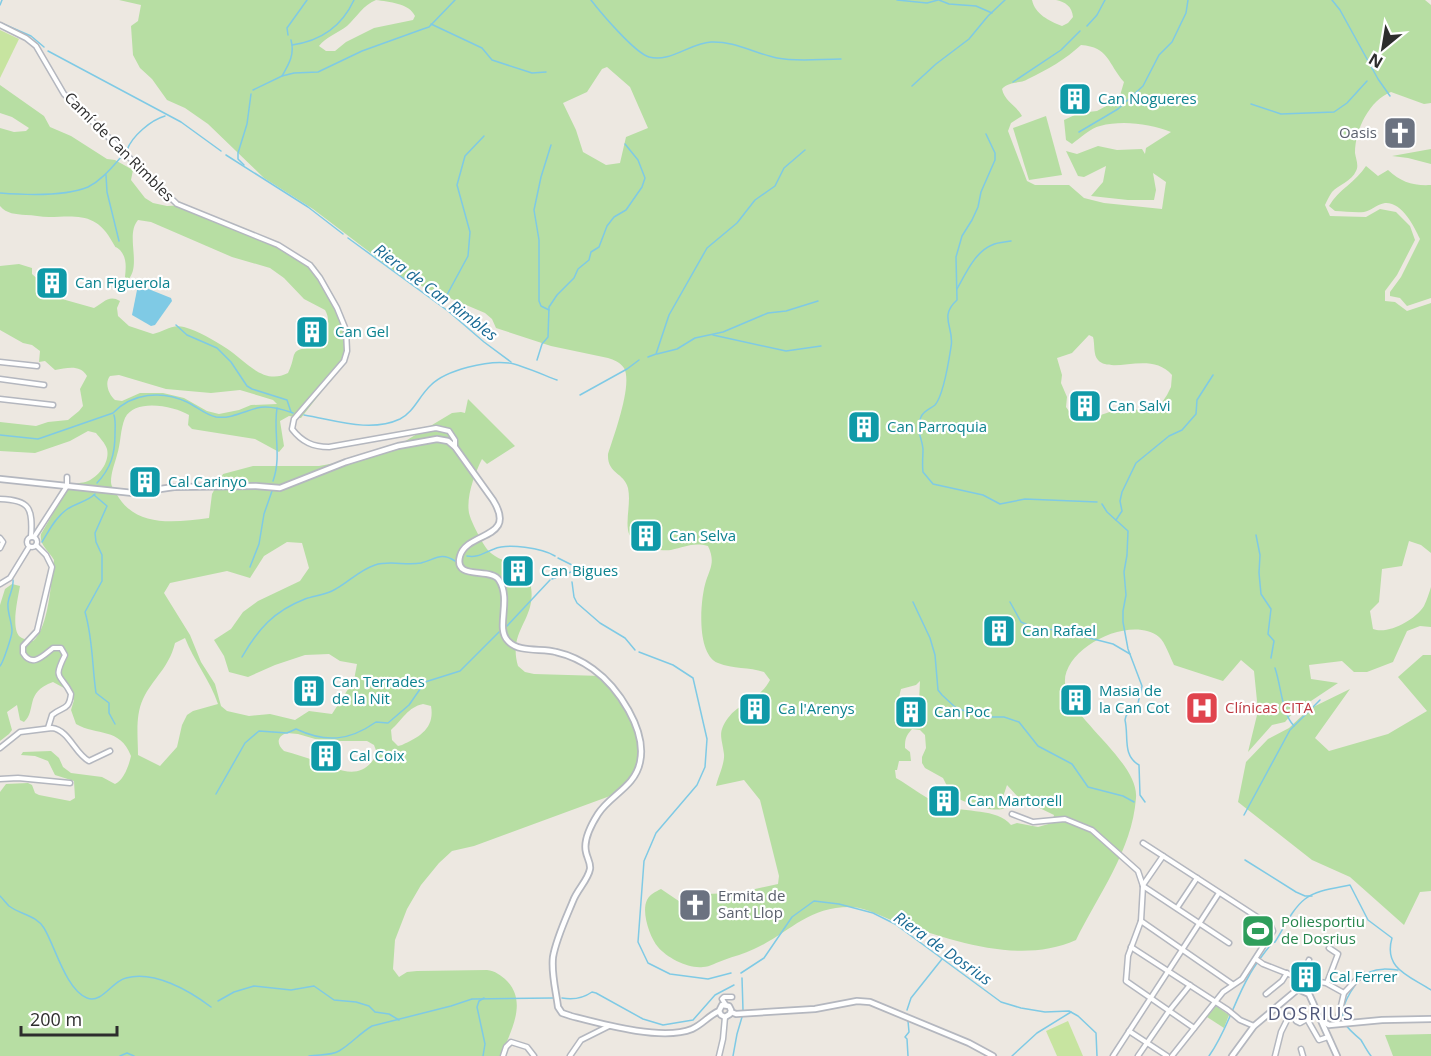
<svg xmlns="http://www.w3.org/2000/svg" width="1431" height="1056" viewBox="0 0 1431 1056" font-family="'Open Sans',sans-serif">
<style>
.green{fill:#b7dea3;fill-rule:evenodd}
.pitch{fill:#c7e4a0}
.water{fill:#7fcae5}
.lines{fill:none;stroke-linecap:round;stroke-linejoin:round}
.stream{stroke:#7fcae5;stroke-width:1.5}
.minor-casing{stroke:#b4b7bf;stroke-width:7}
.tertiary-casing{stroke:#b4b7bf;stroke-width:8}
.minor{stroke:#fff;stroke-width:4}
.tertiary{stroke:#fff;stroke-width:4.5}
.labels{text-anchor:middle;stroke-width:4.5;stroke-linejoin:round;paint-order:stroke}
.culture-label{font-size:15px;fill:#0d838f;stroke:#fff;text-anchor:start}
.worship-label{font-size:15px;fill:#5b616d;stroke:#fff;text-anchor:end}
.street-label{font-size:15px;fill:#2d2d2d;stroke:#fff}
.health-label{font-size:15px;fill:#be3a42;stroke:#fff;text-anchor:start}
.leisure-label{font-size:15px;fill:#27864d;stroke:#fff;text-anchor:start}
.water-label{font-size:16px;font-style:italic;fill:#1a6a94;stroke:#fff}
.quarter-label{font-size:18px;letter-spacing:1.5px;fill:#51587a;stroke:#fff}
</style>
<rect width="100%" height="100%" fill="#ede8e1"/>
<g class="green">
<path d="M119,0H1032C1035,14 1049,21 1062,26L1068,23L1073,17C1072,6 1065,2 1056,0H1425L1431,5V103L1424,104L1391,92C1370,100 1355,129 1355,153C1356,159 1359,166 1356,171C1352,181 1338,185 1332,192C1329,196 1327,201 1325,205L1330,216L1366,217L1380,209L1396,212L1410,226L1415,240L1397,275L1385,291V301L1395,302L1407,311L1431,303V553L1421,545L1409,541L1402,566L1382,569L1379,602L1370,611L1373,629C1388,635 1415,620 1424,606C1427,600 1429,593 1431,587V627L1420,626L1407,631L1393,662L1367,672H1354L1342,661L1309,665L1311,679L1338,683L1293,713L1285,722L1272,725L1248,752L1258,711L1254,671L1241,660L1223,681L1174,665C1170,657 1165,642 1159,637C1129,613 1055,652 1066,689C1075,722 1139,763 1136,798C1132,851 1098,895 1076,940C1020,965 954,941 899,923C884,918 868,908 852,907C807,906 790,933 754,949C744,954 734,956 724,960C717,962 710,967 703,967C689,969 667,958 658,947C650,938 641,912 647,900C650,894 655,892 661,889L695,912L702,909L704,894L737,893L778,884L779,876L760,800L744,780L716,786C718,777 725,763 724,754C722,738 717,733 728,718C741,701 758,702 770,680L764,672C749,667 733,669 718,663C696,654 700,600 706,581C711,567 715,561 708,546C693,542 685,547 671,550C658,552 630,546 628,530C626,517 631,502 628,488C624,472 607,474 608,454C614,435 633,384 624,368C620,362 614,360 608,358L551,346L496,328L492,319L485,313L405,279L313,209L264,178L208,124L185,108L167,100L152,79L140,68L133,55L131,26L138,21L141,5ZM376,0C389,2 409,3 415,16L413,20L374,28L346,42L335,51H326L319,46C326,37 338,33 347,26C357,17 363,5 376,0ZM1081,45C1109,47 1108,64 1124,82L1119,99L1097,111L1079,113L1064,120L1066,140L1072,144C1080,138 1091,128 1100,126C1123,120 1150,124 1171,132L1146,148L1145,154L1142,149L1117,150L1098,146L1077,154L1066,151L1078,176L1084,177L1106,166L1103,182L1091,196L1128,200H1154L1156,190L1153,173L1166,182L1162,209L1104,203L1084,198L1069,185H1035L1027,181L1008,131L1011,123L1022,116C1016,105 1005,102 1002,89C1009,81 1020,84 1028,79C1047,70 1066,59 1081,45ZM607,67L630,87L648,128L626,137L620,163L606,165L583,152L576,130L563,103L587,92L602,69ZM1089,335L1093,337C1095,343 1093,355 1098,360C1112,375 1151,350 1172,375L1171,387L1167,395L1157,410C1136,410 1116,407 1097,417L1095,416C1081,426 1075,420 1066,407L1067,397L1061,383L1062,375L1057,358L1072,353ZM920,681L919,702L926,708L907,722L896,717L901,712L899,697L901,689L916,685ZM912,729L920,730L925,735L926,748L922,757V763L925,768L943,778L952,796C965,802 995,815 1007,807L1003,797L1007,785L1019,798L1054,815L1052,823L1038,827L1017,823L1011,825C997,808 965,813 945,806C928,801 912,787 896,778L895,770H897L899,761H911L910,752L905,748C905,738 906,736 912,729Z"/>
<path d="M0,85L44,116L50,127L71,136L107,159L115,160L133,170L131,180L145,198L153,203L167,206L186,205L285,247L316,267L349,334V348L340,368L301,418L289,416L280,421L284,446L279,452L255,439L192,429L188,425L189,415C174,406 135,398 125,418C120,430 121,443 117,455C115,463 111,472 111,482C111,487 116,493 119,498C139,528 177,522 209,518L212,494L223,474L253,466H319L357,459L402,443L452,413L461,412L465,413L468,399L515,446L487,464L482,459C475,473 466,496 469,513C471,521 476,530 480,538C484,545 488,552 495,556C509,565 525,562 530,582C539,619 507,629 518,666L525,672L534,674L602,676L610,682L630,715L641,742L638,770L619,791L610,796L474,846L452,851L439,863L421,885L407,909L395,940L393,969L399,977L407,972L417,971L487,970C495,971 501,975 507,981C528,1003 510,1032 501,1056H0V792L6,784L28,783L32,785L35,793L39,795L70,801L75,798L74,781L55,775L48,761L35,756L21,755L23,752L51,751L59,758L63,767L71,773L102,777L115,784C124,780 129,765 131,756C120,727 97,736 76,724L71,710L74,700L64,688L53,682C24,692 37,711 24,722L20,720L17,705L7,712L12,730L9,734L0,741V605L5,589L12,584L20,586C18,598 11,626 19,636C22,639 29,640 33,641C49,628 51,581 54,560C49,551 39,545 41,534L69,486C76,482 81,484 88,481C99,476 110,462 107,449C105,443 100,438 96,433L88,431L70,441L35,453L0,451V422L36,426L48,422L68,420L79,411L83,406L80,389L87,376C80,364 67,368 55,370L45,361L39,362L40,351L32,345L23,343L0,330V266L19,264L32,268V274L41,282L47,296L51,298L62,299L94,308C103,303 109,294 120,301L117,308L118,316L129,326L153,334C164,332 171,324 184,327C198,331 214,340 226,348C245,360 263,386 288,373C298,353 287,350 314,347C324,336 333,324 325,310L304,299L284,278L270,268L232,257L151,222L138,220C125,235 142,265 128,280L125,277C126,267 127,258 120,250C114,245 117,250 113,243C97,213 79,216 49,217C41,217 33,215 26,215C15,214 7,214 0,206V128L14,132L26,131L29,128L12,117L0,113ZM119,375L166,389L211,393L240,390L273,400L277,404L251,405L239,410L219,414L207,411L184,398L163,393H140L122,401L115,400C109,395 104,383 110,376ZM287,542L302,543L309,568L300,581L258,601L243,612L231,629L214,640L224,656L229,672L248,677L275,665L305,655L329,654L340,661L357,664L354,680L332,714L309,711L295,720L270,714L249,716L227,711L221,706L215,684L201,662L190,635L164,593L170,583L227,571L250,578L264,556ZM185,638C194,661 210,680 218,704L193,711L187,715L182,725L177,747L160,766L138,755C138,737 135,716 143,699C153,678 169,668 175,643ZM423,704L431,706C435,728 420,737 402,745L398,746L392,740L391,730C402,720 408,707 423,704ZM287,733L298,734L322,741H367L374,745L377,753C363,783 338,770 316,761C305,757 295,754 284,751C276,744 277,736 287,733Z"/>
<path d="M1046,116L1062,175L1029,180L1013,128Z"/>
<path d="M1431,149V164L1408,158L1392,156Z"/>
<path d="M1366,166L1378,176L1388,170C1401,182 1413,186 1431,185V298L1407,306L1400,298L1390,296V292L1401,277L1420,239C1414,226 1402,202 1385,203C1377,204 1371,211 1364,212C1355,213 1344,211 1335,211L1329,206C1339,189 1356,182 1366,166Z"/>
<path d="M1423,655H1431V891L1420,892L1404,925L1350,877L1312,860L1238,802L1246,762L1268,739L1289,728L1309,709L1350,689L1315,738L1329,751L1388,734L1427,711L1398,677Z"/>
<path d="M1216,1006L1229,1015L1224,1028L1207,1017Z"/>
<path d="M1431,1034V1056H1393L1385,1035Z"/>
</g>
<g class="pitch">
<path d="M0,30L19,39L0,78Z"/>
<path d="M1253,920L1269,931L1262,942L1246,931Z"/>
<path d="M1068,1021L1083,1056H1057L1046,1031Z"/>
</g>
<path class="water" d="M141,286L171,298L172,301L155,325L151,326L132,315L137,290Z"/>
<g class="lines">
<g class="stream">
<path d="M591,0C601,13 635,53 649,57C670,63 690,43 711,42C734,41 754,53 777,58C797,62 820,59 841,59"/>
<path d="M897,0L927,3L938,0"/>
<path d="M939,0L949,4L976,6L992,13"/>
<path d="M1332,0L1340,10L1378,79L1390,96"/>
<path d="M0,5L2,0"/>
<path d="M1,23L31,36L44,47"/>
<path d="M431,24L482,48L492,60L532,73L546,72"/>
<path d="M1087,26L1097,15L1105,0"/>
<path d="M288,35L287,28L307,0"/>
<path d="M292,45C321,41 342,26 354,0"/>
<path d="M48,51L181,122L221,151"/>
<path d="M282,76C289,64 295,54 291,40"/>
<path d="M1013,82L1061,50L1080,31"/>
<path d="M912,86L936,64L969,39L988,16L1005,0"/>
<path d="M253,90L282,76L294,73L318,72L362,51L423,29L429,27L455,0"/>
<path d="M1251,104L1281,114L1334,112L1347,103L1367,81"/>
<path d="M1079,132L1118,109L1143,86L1159,55L1172,42L1186,13L1188,0"/>
<path d="M986,134L995,153V160L981,192L978,207L972,220L962,236L956,257L957,300C938,317 955,328 951,347C949,360 943,396 935,405C930,409 923,411 921,417C915,428 922,438 923,449C923,456 922,464 923,472L933,484L983,495L1000,504L1025,499L1097,502"/>
<path d="M127,150C132,136 151,120 165,116"/>
<path d="M226,155L308,207L343,234"/>
<path d="M244,165L238,159V153L247,124L251,94"/>
<path d="M106,175L107,192L119,241"/>
<path d="M0,193C26,195 64,197 88,187C102,180 112,167 122,156"/>
<path d="M348,238L448,311L484,342L511,362"/>
<path d="M957,289C966,273 975,252 992,245C998,242 1006,242 1011,241"/>
<path d="M442,304L468,256L470,232L457,185L465,156L484,136"/>
<path d="M549,310L541,306L539,301V240L534,210L541,177L551,145"/>
<path d="M176,325L187,335L217,348L231,362L247,386L252,389L287,400L291,412"/>
<path d="M713,335L786,351L821,346"/>
<path d="M657,354L677,349L695,338L723,332L768,313L786,311L818,301"/>
<path d="M648,357L656,354L669,315L707,248L737,223L755,200L775,186L784,168L805,150"/>
<path d="M537,360L542,344L548,337L549,307L557,295L574,278L578,269L589,260L591,252L599,247L607,226L614,217L626,210L642,187L645,178L638,160L625,144"/>
<path d="M580,395L627,369L639,360"/>
<path d="M304,415C335,420 370,433 400,419C414,412 419,396 431,385C446,370 488,360 509,363C519,364 546,376 557,380"/>
<path d="M0,435L38,439L113,413C132,393 162,390 187,402C196,406 205,415 216,417C230,419 243,412 257,408C268,405 282,409 293,413"/>
<path d="M273,481C282,456 273,433 277,408"/>
<path d="M97,483C111,468 115,454 115,434C115,427 116,422 114,415"/>
<path d="M94,495L107,506L95,533L96,542L102,555V581L85,612C93,639 92,666 96,693L109,703V713L115,724"/>
<path d="M1102,504L1107,512L1128,531L1127,555L1124,572L1126,595L1123,611V622L1128,649L1142,686L1138,703L1126,716L1125,720C1129,737 1122,755 1139,765L1140,795L1145,802"/>
<path d="M1116,520L1122,511L1120,501L1122,492L1136,463L1169,436L1182,430L1196,414L1197,400L1213,375"/>
<path d="M1256,535L1260,555L1259,573L1261,594L1271,609L1268,634L1274,641L1271,658"/>
<path d="M42,542C49,531 55,518 66,510C75,503 87,502 95,494"/>
<path d="M467,556C478,558 483,553 494,549C508,543 542,548 555,556"/>
<path d="M558,558L572,565"/>
<path d="M250,567L259,544L264,514L272,491"/>
<path d="M552,579L571,572"/>
<path d="M572,582L574,597L577,603L600,623L625,638L635,650"/>
<path d="M913,602L930,638L935,655L938,690L942,695L955,707L970,713L988,717H1004L1019,722L1038,746L1072,764L1088,787L1123,796L1134,802"/>
<path d="M1010,602L1021,622L1030,626L1066,632L1113,644L1130,654"/>
<path d="M507,626L550,580"/>
<path d="M639,652L673,665L693,678L707,739L705,767L697,785L656,833L644,861L638,942L648,963L670,974L708,979L731,973"/>
<path d="M242,657C258,629 274,611 305,599C314,596 323,595 332,591C347,584 359,570 375,565C390,560 406,566 421,563C436,559 441,552 455,561"/>
<path d="M0,666C3,663 12,636 12,631C12,622 7,612 8,603C9,594 14,589 13,580"/>
<path d="M1275,668C1281,685 1282,714 1294,726"/>
<path d="M216,794L245,743L259,731L287,733L296,729C326,743 349,741 376,722L388,723L409,705L425,682L460,671L499,632"/>
<path d="M1244,815L1290,730L1320,700"/>
<path d="M1245,860L1296,892L1305,896H1312"/>
<path d="M0,896C3,899 6,903 9,906C21,915 36,915 44,928C55,946 66,990 87,998C102,1004 112,981 126,978C154,970 190,991 211,1007"/>
<path d="M741,973L764,958L792,917L814,901L839,904L873,913L895,924L1001,1002L1021,1008L1045,1012L1069,1011L1078,1016L1096,1033L1097,1056"/>
<path d="M742,978L743,1010"/>
<path d="M562,998C573,1000 582,999 592,992L596,993L643,1019L663,1025L693,1020L715,995L734,985"/>
<path d="M218,1001L234,992L254,986L291,990L314,986L334,1000L356,1002L369,1006L375,1012L389,1014L399,1020"/>
<path d="M907,1010L911,998L942,959"/>
<path d="M120,1056L127,1053L134,1056"/>
<path d="M309,1056C319,1054 330,1056 339,1051C351,1044 360,1033 372,1026L451,1006L472,999L553,998"/>
<path d="M483,1056L485,1044L477,1007L479,1001L484,998"/>
<path d="M733,1056L737,1034L742,1017"/>
<path d="M908,1056L907,1039L905,1037L909,1032L908,1021"/>
<path d="M1012,1056L1037,1033L1071,1012"/>
<path d="M1209,1056C1227,1031 1234,1001 1250,974C1256,963 1264,953 1272,943L1275,942C1284,928 1292,909 1305,899C1316,890 1336,888 1350,885L1368,920L1392,938C1383,969 1410,976 1431,990"/>
<path d="M1371,1056C1367,1051 1364,1045 1361,1040C1355,1034 1345,1028 1343,1019C1340,1004 1357,978 1370,972C1379,968 1388,969 1398,970"/>
</g>
<defs>
<g id="minor">
<path d="M0,25L26,38L36,46L64,94L177,204L278,245L310,265L320,278L337,308L346,330L347,351L344,361L294,419L292,429C302,442 313,447 329,447L436,428L449,431L455,440V447"/>
<path d="M0,362L37,366"/>
<path d="M0,379L44,385"/>
<path d="M0,399L53,405"/>
<path d="M0,499C30,500 33,508 31,537"/>
<circle cx="32" cy="542" r="5"/>
<path d="M34,537L67,486V477"/>
<path d="M0,538L3,542L0,548"/>
<path d="M36,545L46,555L52,567L37,631L23,646V653C32,668 43,656 53,648H61L65,655C52,681 61,673 71,694C69,711 63,706 52,715L48,728"/>
<path d="M0,584L10,578L29,547"/>
<path d="M0,748L20,732L52,728C69,730 75,754 89,761L110,751"/>
<path d="M0,779L18,778L70,783"/>
<path d="M1012,814L1033,822L1065,819L1092,830L1138,871L1143,886L1141,921L1128,956L1126,981L1194,1028"/>
<path d="M1143,843L1271,926L1273,931L1242,979L1223,992L1172,1056"/>
<path d="M1143,885L1163,856"/>
<path d="M1143,886L1229,943"/>
<path d="M1177,908L1197,878"/>
<path d="M1141,921L1232,984"/>
<path d="M1131,947L1228,1010L1240,1020L1254,1026"/>
<path d="M1256,959L1263,964L1301,979L1326,983L1344,993"/>
<path d="M1301,979L1309,960"/>
<path d="M1327,983L1338,954L1329,948"/>
<path d="M1303,990L1308,981"/>
<path d="M1266,994L1282,981L1287,973"/>
<path d="M726,1005L722,999L724,997H732"/>
<path d="M1296,1021L1300,1023L1307,1019L1319,1040L1328,1037"/>
<path d="M1337,1023L1344,993L1362,974"/>
<path d="M1129,1031L1167,1056"/>
<path d="M1301,1049L1303,1056"/>
<path d="M503,1056L506,1047L511,1042L527,1047L534,1056"/>
<path d="M570,1056L581,1040L609,1026"/>
<path d="M719,1056L723,1039L725,1017"/>
<path d="M1113,1056L1219,893"/>
<path d="M1138,1056L1169,1011L1190,985"/>
<path d="M1275,1056L1281,1032L1289,1016"/>
</g>
<g id="tertiary">
<path d="M0,479L133,493L174,487L256,486L280,488L346,462L398,446L437,439L448,441L455,447L493,500C518,540 467,531 460,556C453,581 491,567 499,580C512,600 495,628 508,641C519,653 542,648 556,652C569,655 582,661 593,669C618,687 647,730 640,762C635,787 610,795 598,814C591,825 583,840 586,852C587,858 591,863 590,869C588,880 577,890 573,901C566,918 556,939 553,957C551,973 556,991 558,1007L562,1013L571,1016C602,1024 662,1041 692,1029C703,1024 708,1016 719,1011L722,1005L729,1006L731,1010L730,1014L725,1017L721,1015L719,1011"/>
<path d="M731,1012L736,1014L815,1009L857,1001L870,1002L969,1043L993,1056"/>
<path d="M1322,1021L1329,1025L1382,1020L1431,1019"/>
<path d="M1232,1056L1254,1026L1298,989L1309,994L1337,1056"/>
</g>
</defs>
<use href="#minor" class="minor-casing"/>
<use href="#tertiary" class="tertiary-casing"/>
<use href="#minor" class="minor"/>
<use href="#tertiary" class="tertiary"/>
</g>
<defs>
<symbol id="building-square" viewBox="-11 -11 22 22"><rect x="-9" y="-9" width="18" height="18" rx="4" fill="#0f9aa8" stroke="#fff"/><path d="M-4-6H4V6H1V3H-1V6H-4ZM-2.5-4.3h1.7v1.8h-1.7ZM.8-4.3h1.7v1.8H.8ZM-2.5-1h1.7V.8h-1.7ZM.8-1h1.7V.8H.8Z" fill="#fff"/></symbol>
<symbol id="church-square" viewBox="-11 -11 22 22"><rect x="-9" y="-9" width="18" height="18" rx="4" fill="#6b7280" stroke="#fff"/><path d="M-1.2-6h2.4v3.5h3.3v2.4h-3.3V6h-2.4V-.1h-3.3v-2.4h3.3Z" fill="#fff"/></symbol>
<symbol id="hospital-square" viewBox="-11 -11 22 22"><rect x="-9" y="-9" width="18" height="18" rx="4" fill="#e0444e" stroke="#fff"/><path d="M-5-5h3v3.5h4V-5h3V5h-3V1.5h-4V5h-3Z" fill="#fff"/></symbol>
<symbol id="stadium-square" viewBox="-11 -11 22 22"><rect x="-9" y="-9" width="18" height="18" rx="4" fill="#2e9e5b" stroke="#fff"/><path d="M0-5a6.5 5 0 1 0 0 10a6.5 5 0 1 0 0-10ZM-3.5-1.8h7v3.6h-7Z" fill="#fff"/></symbol>
</defs>
<g fill-rule="evenodd">
<use href="#building-square" x="1056" y="80" width="38" height="38"/>
<use href="#church-square" x="1381" y="114" width="38" height="38"/>
<use href="#building-square" x="33" y="264" width="38" height="38"/>
<use href="#building-square" x="293" y="313" width="38" height="38"/>
<use href="#building-square" x="1066" y="387" width="38" height="38"/>
<use href="#building-square" x="845" y="408" width="38" height="38"/>
<use href="#building-square" x="126" y="463" width="38" height="38"/>
<use href="#building-square" x="627" y="517" width="38" height="38"/>
<use href="#building-square" x="499" y="552" width="38" height="38"/>
<use href="#building-square" x="980" y="612" width="38" height="38"/>
<use href="#building-square" x="290" y="672" width="38" height="38"/>
<use href="#building-square" x="1057" y="681" width="38" height="38"/>
<use href="#hospital-square" x="1183" y="689" width="38" height="38"/>
<use href="#building-square" x="736" y="690" width="38" height="38"/>
<use href="#building-square" x="892" y="693" width="38" height="38"/>
<use href="#building-square" x="307" y="737" width="38" height="38"/>
<use href="#building-square" x="925" y="782" width="38" height="38"/>
<use href="#church-square" x="676" y="886" width="38" height="38"/>
<use href="#stadium-square" x="1239" y="912" width="38" height="38"/>
<use href="#building-square" x="1287" y="958" width="38" height="38"/>
</g>
<g class="labels">
<g class="culture-label">
<text x="1098" y="104">Can Nogueres</text>
<text x="75" y="288">Can Figuerola</text>
<text x="335" y="337">Can Gel</text>
<text x="1108" y="411">Can Salvi</text>
<text x="887" y="432">Can Parroquia</text>
<text x="168" y="487">Cal Carinyo</text>
<text x="669" y="541">Can Selva</text>
<text x="541" y="576">Can Bigues</text>
<text x="1022" y="636">Can Rafael</text>
<text x="332" y="687">Can Terrades<tspan x="332" dy="17">de la Nit</tspan></text>
<text x="1099" y="696">Masia de<tspan x="1099" dy="17">la Can Cot</tspan></text>
<text x="778" y="714">Ca l'Arenys</text>
<text x="934" y="717">Can Poc</text>
<text x="349" y="761">Cal Coix</text>
<text x="967" y="806">Can Martorell</text>
<text x="1329" y="982">Cal Ferrer</text>
</g>
<g class="worship-label">
<text x="1377" y="138">Oasis</text>
<text x="718" y="901" text-anchor="start">Ermita de<tspan x="718" dy="17">Sant Llop</tspan></text>
</g>
<g class="street-label">
<text transform="translate(119 147) rotate(45)" y="5">Camí de Can Rimbles</text>
</g>
<g class="health-label">
<text x="1225" y="713">Clínicas CITA</text>
</g>
<g class="leisure-label">
<text x="1281" y="927">Poliesportiu<tspan x="1281" dy="17">de Dosrius</tspan></text>
</g>
<g class="water-label">
<text transform="translate(436 292) rotate(37)" y="6">Riera de Can Rimbles</text>
<text transform="translate(943 948) rotate(35)" y="6">Riera de Dosrius</text>
</g>
<g class="quarter-label">
<text x="1311" y="1020">DOSRIUS</text>
</g>
</g>
<g transform="translate(1383 48) rotate(210)" stroke="#ffffff" stroke-width="4.5" paint-order="stroke">
<path d="M0-4.5L10 22L0 15L-10 22Z" fill="#2d2d2d"/>
<text y="-9" font-size="16" font-weight="bold" text-anchor="middle" fill="#2d2d2d">N</text>
</g>
<path d="M21 1026v9h96v-9" fill="none" stroke="#2d2d2d" stroke-width="3"/>
<text x="30" y="1026" font-size="18" fill="#2d2d2d" stroke="#ffffff" stroke-width="4.5" paint-order="stroke">200 m</text>
</svg>
